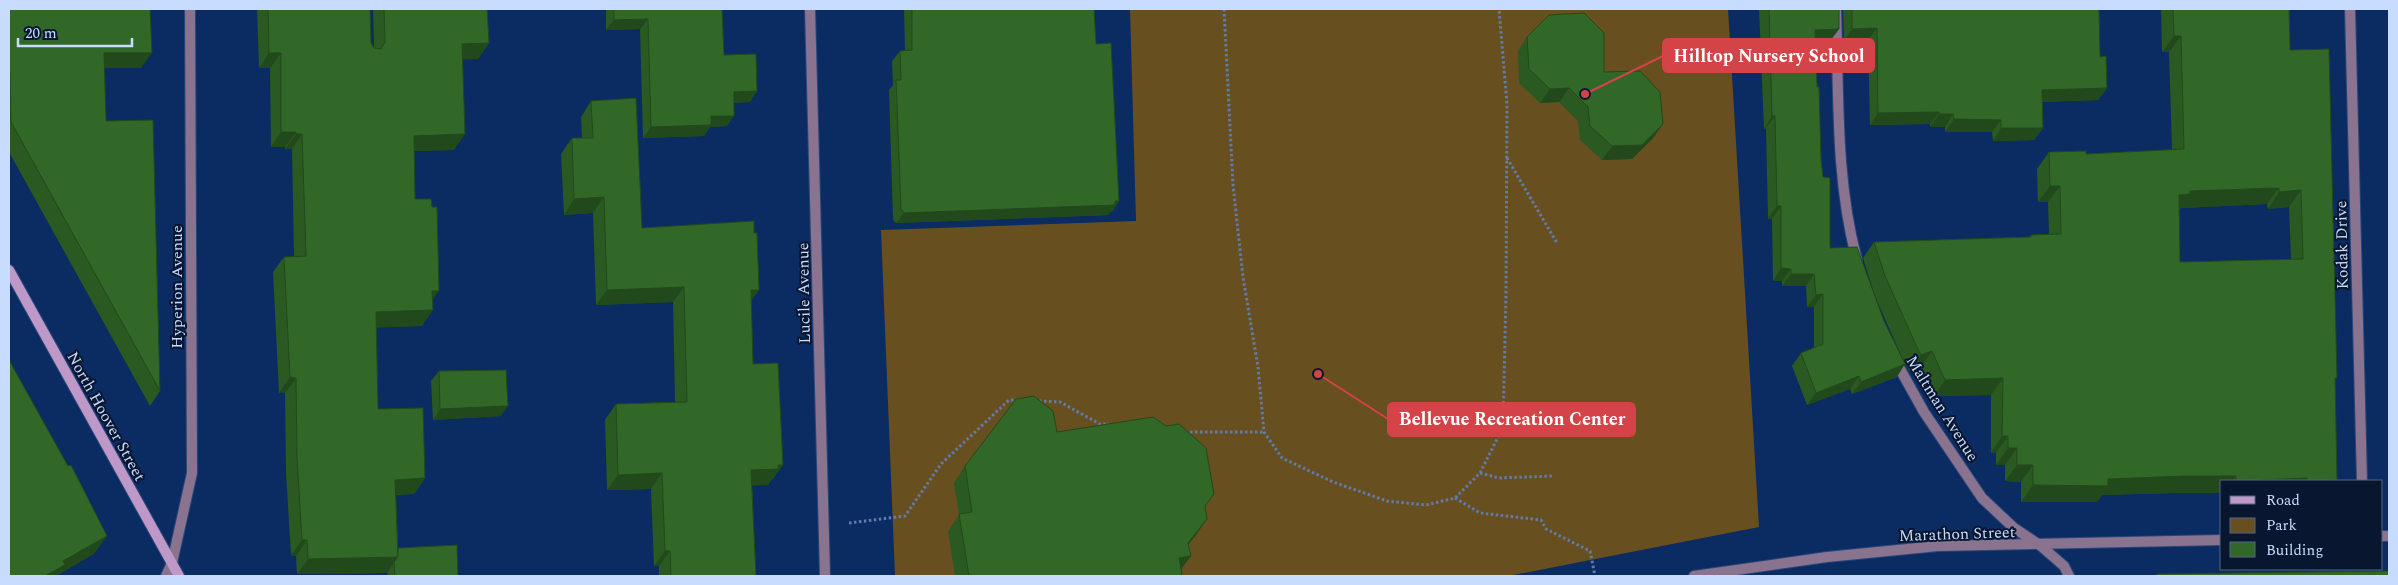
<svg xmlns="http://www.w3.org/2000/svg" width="2398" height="585" viewBox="0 0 2398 585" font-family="Spectral,serif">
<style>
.green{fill:#684f20}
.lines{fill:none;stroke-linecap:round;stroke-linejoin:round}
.street-casing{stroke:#29477c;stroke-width:12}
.secondary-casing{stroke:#29477c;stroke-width:12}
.path{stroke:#617baa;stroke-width:3;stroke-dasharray:2.5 2.5;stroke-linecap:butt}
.street{stroke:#8a738f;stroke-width:10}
.secondary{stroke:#be98c6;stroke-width:10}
.wall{fill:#2a5922;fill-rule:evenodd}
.shaded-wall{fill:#22491b}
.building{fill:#316827;stroke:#22491b;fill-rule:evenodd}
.labels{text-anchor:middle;stroke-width:4;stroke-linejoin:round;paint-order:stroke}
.street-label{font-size:16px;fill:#c8dcff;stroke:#08162f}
.leader{fill:none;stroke:#d44348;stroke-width:2}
.callout-dot{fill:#d44348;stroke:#08162f;stroke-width:2}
.callout{fill:#d44348;stroke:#d44348;stroke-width:2}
.callout-label{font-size:18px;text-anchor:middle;font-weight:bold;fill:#fff}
</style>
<rect width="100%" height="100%" fill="#0b2b63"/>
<path class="green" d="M1130,9H1728L1759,527L1508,576H895L881,230L1136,221Z"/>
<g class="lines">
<defs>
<g id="street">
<path d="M810,9L825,576"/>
<path d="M1836,9C1839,92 1835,179 1857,260"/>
<path d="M2350,9L2362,481"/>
<path d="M1895,360L1924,412L1982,498L2014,528L2041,546L2064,566L2069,576"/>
<path d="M2382,536H2389"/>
<path d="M166,576L172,563L192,473L190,9"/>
<path d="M1694,576L1827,557L1938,546L2222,540"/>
</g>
<path id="secondary" d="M9,270L179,576"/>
</defs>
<use href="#street" class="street-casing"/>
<use href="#secondary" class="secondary-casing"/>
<g class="path">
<path d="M1224,9L1233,185L1243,277L1258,367L1264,432L1282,458L1333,482L1387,501L1426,505L1455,498L1480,473L1503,427L1506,292L1507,104L1499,9"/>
<path d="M1507,158L1557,243"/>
<path d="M1039,401L1060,402L1100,424H1109"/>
<path d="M1185,432H1264"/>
<path d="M1480,473L1499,478L1552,476"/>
<path d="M1455,498L1480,513L1541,520L1546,529L1590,551L1595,576"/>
<path d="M849,523L905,516L941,464L1009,400H1018"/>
</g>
<use href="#street" class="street"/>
<use href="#secondary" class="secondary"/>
</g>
<g class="wall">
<path d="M9,9L141,68H104L106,121L160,391L150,406L9,152Z"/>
<path d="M257,9H370L371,43L374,47L373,9H487L489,43L478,59H463L454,150L414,151L415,199L433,299L422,326L376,327L378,409L425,478L414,494L396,495L398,548L458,576H388L387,572V573L297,574L296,556L291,555L286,473L285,393H279L273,272L284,257H294L292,149H285V147H271L270,68H259Z"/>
<path d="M606,9H722L724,55L757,91L750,102L734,103L727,126L710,127L704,136L643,138L640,29L606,30Z"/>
<path d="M904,9H1094L1096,44L1119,201L1112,212H1110L1108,215L896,223L893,220L889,90L893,85L892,61L900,51H905Z"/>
<path d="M1759,9H1839V29L1830,41L1815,42L1821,160L1830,248L1873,290L1863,258L1874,242L2029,237L2031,235L2049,234L2048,202H2038L2037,169L2049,152L2086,154L2172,150L2169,52H2162L2161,9H2289L2290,50L2335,381L2337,480L2336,481H2222L2173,493L2102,495L2097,502H2021V482L2005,481V465H1996V453H1991V395L1934,396L1921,367L1910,372L1904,362L1874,294L1897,377L1852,394L1850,389L1807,405L1792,366L1801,353L1814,348V307H1807L1806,286H1782V281H1773L1772,219H1768L1766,128L1764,129ZM2267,204L2268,209L2289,207L2291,260L2180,262L2179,210L2181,208Z"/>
<path d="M1843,9H2099L2100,57L2107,88L2098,100L2042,102L2043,128L2034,140L1993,141L1992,132H1945V127H1930V124L1870,125L1868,40L1844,41Z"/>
<path d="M1527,37L1604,72L1653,138L1632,159L1602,160L1580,140L1578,121L1559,102L1540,103L1519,83L1518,51Z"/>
<path d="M591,101L642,228L754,233L759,290L751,300L753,364L783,465L772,480H771L768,485H752L756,576H659V566H654L651,489L607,490L605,420L616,404L675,402L673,302L596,305L593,213L564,215L561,154L572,138H582L581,117Z"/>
<path d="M439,371L501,416L433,420L431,381Z"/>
<path d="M1057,432L1205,506L1196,535L1188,544L1181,570L1180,576H955L948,531L959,515L954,483L965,466Z"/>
</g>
<g class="shaded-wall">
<path d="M648,19L640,29L606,30L614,20Z"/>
<path d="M1877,28L1868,40L1844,41L1852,29Z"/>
<path d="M1839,29L1830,41L1806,42L1815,30Z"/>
<path d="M2174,36H2181L2169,52H2162Z"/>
<path d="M489,43L478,59L451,60L462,44Z"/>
<path d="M104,53H152L141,68H93Z"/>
<path d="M269,53H281L270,68H259Z"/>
<path d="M1569,88L1559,102L1540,103L1550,89Z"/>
<path d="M2107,88L2098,100L2034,102L2042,90Z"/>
<path d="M757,91L750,102L726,103L734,92Z"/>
<path d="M1939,112L1930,124L1870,125L1878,113Z"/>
<path d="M1939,114H1953L1945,127H1930Z"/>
<path d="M711,116H734L727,126L710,127L704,136L643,138L651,127Z"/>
<path d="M1772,116H1775L1766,128L1764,129Z"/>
<path d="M1954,119L2001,120L1992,132H1945Z"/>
<path d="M1663,124L1653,138L1632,159L1602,160L1612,146Z"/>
<path d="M2001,128H2043L2034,140L1993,141Z"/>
<path d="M281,132H296L285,147H271Z"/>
<path d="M296,134H302L292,149H285Z"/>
<path d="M465,134L454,150L403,151L414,136Z"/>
<path d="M2050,186H2060L2048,202H2038Z"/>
<path d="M2279,188L2267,204L2181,208L2178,211L2179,195L2190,191Z"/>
<path d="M2301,190L2289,207L2268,209L2279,192Z"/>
<path d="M604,197L593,213L564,215L574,199Z"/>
<path d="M1119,201L1112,212H1110L1108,215L896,223L904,213Z"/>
<path d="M1777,206H1781L1772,219H1768Z"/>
<path d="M1781,268L1791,269L1782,281H1773Z"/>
<path d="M1791,274H1814L1806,286H1782Z"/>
<path d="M684,287L673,302L596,305L607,290Z"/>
<path d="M751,290H759L748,305Z"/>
<path d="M432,291H439L428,306Z"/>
<path d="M1823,294L1814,307H1807L1816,295Z"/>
<path d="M433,310L422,326L365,328L376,312Z"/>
<path d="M1932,351L1921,367L1910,372L1921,355Z"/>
<path d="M1905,364L1897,377L1852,394L1861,382Z"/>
<path d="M1859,376L1850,389L1807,405L1816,393Z"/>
<path d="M290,377L296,378L285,393H279Z"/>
<path d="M2003,378L1991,395L1934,396L1945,380Z"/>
<path d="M508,406L501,416L433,420L440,409Z"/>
<path d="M2002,436H2008L1996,453H1991Z"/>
<path d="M2008,448H2017L2005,465H1996Z"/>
<path d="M783,465L772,480H771L768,485L740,486L751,470Z"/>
<path d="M2017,465H2033L2021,482L2005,481Z"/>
<path d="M662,473L651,489L607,490L618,475Z"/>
<path d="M2185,476H2236L2232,481H2222V493H2173L2102,495L2097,502H2021L2033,485L2108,479Z"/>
<path d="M425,478L414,494L384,495L395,480Z"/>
<path d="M2307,478L2305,481H2236Z"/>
<path d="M2337,480L2336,481H2307Z"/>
<path d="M1207,519L1196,535L1177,559L1188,543Z"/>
<path d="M107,536L94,554L58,575L57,576H45L63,561Z"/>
<path d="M302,540H307L296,556L291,555Z"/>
<path d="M665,551H670L659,566H654Z"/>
<path d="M1191,556L1179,572V558Z"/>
<path d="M398,557L387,573L297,574L308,559Z"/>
</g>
<g class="building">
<path d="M9,9H150L152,53H104L106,121L153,120L160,391L11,122L10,72H9Z"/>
<path d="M268,9H370L371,43L374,48L381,49L385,42L384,9H487L489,43L462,44L465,134L414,136L415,199H431L432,207H437L439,291H432L433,310L376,312L378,409L423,408L425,478L395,480L398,557L308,559L307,540H302L297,457L296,378L290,377L284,257L306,256L302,134H296V132H281V53H269Z"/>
<path d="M614,9H722L724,55L756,54L757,91L734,92V116H711V125L651,127L648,19L614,20Z"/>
<path d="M912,9H1094L1096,44L1111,43L1119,201H1115V205L904,213L901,209L896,80H901L900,51L912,50Z"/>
<path d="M1769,9H1839V29L1815,30L1817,87H1819L1821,160L1823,177L1830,178V248L1857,247L1884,321L1905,364L1861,382L1859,376L1816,393L1801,353L1823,344V294L1816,295L1814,274H1791V269L1781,268V206H1777L1775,116H1772Z"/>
<path d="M1852,9H2099L2100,57L2106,56L2107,88L2042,90L2043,128H2001V120L1954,119L1953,114H1939V112L1878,113L1877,28L1852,29Z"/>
<path d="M2173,9H2289L2290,50L2329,49L2337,378H2335L2337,480L2307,481V478L2236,481V476H2185L2108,479V486L2033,485V465H2017V448H2008V436H2002L2003,378L1945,380L1932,351L1921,355L1916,345L1885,276L1874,242L2031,237V235L2061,234L2060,186H2050L2049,152L2086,151V154L2184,149L2181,36H2174ZM2279,188V192L2301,190L2303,259L2180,262L2179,195L2190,194V191Z"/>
<path d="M1584,13L1604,33V72L1640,71L1660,92L1663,124L1642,145L1612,146L1590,126L1588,107L1569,88L1550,89L1529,69L1527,37L1549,15Z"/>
<path d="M636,98L642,228L754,221V233H757L759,290H751L753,364L778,363L783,465H778L779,469L751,470L756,576H671L670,551H665L662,473L618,475L616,404L687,402L684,287L607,290L604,197L574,199L572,138H593L591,101Z"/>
<path d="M9,360L68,466L71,465L107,536L63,561L65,565L45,576H9Z"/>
<path d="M506,370L508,406L440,409L439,371Z"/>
<path d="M1034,396L1053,411L1057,432L1153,417L1166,426L1179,424L1206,448L1214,494L1205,506L1207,519L1188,543L1191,556L1179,558L1182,574L1180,576H969L959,514L972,512L965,466L1016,399Z"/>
<path d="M457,545L458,576H395L394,562L398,557V548Z"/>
<path d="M2389,571V576H2157V574Z"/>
</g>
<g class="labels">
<g class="street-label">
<text transform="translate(2341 245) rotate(-91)" y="6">Kodak Drive</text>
<text transform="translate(176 287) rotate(-90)" y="6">Hyperion Avenue</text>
<text transform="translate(803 293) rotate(-91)" y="6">Lucile Avenue</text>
<text transform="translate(1943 408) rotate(58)" y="6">Maltman Avenue</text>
<text transform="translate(107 416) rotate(61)" y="6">North Hoover Street</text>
<text transform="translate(1957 533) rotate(-2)" y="6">Marathon Street</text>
</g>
</g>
<path class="leader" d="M1585 94L1663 56M1318 374L1388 419"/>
<g class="callout-dot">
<circle cx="1585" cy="94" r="5"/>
<circle cx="1318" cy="374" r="5"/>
</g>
<g class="callout">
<rect x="1663" y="39" width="211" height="33" rx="5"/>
<rect x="1388" y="403" width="247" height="33" rx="5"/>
</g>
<g class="callout-label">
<text x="1769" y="62">Hilltop Nursery School</text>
<text x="1512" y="425">Bellevue Recreation Center</text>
</g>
<rect width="2398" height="585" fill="none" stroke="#c8dcff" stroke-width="20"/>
<rect x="2220" y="480" width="162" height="90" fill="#08162f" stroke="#556582"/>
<rect x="2230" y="496" width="25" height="8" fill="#be98c6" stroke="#556582"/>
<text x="2266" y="505" font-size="15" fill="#c8dcff">Road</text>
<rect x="2230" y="518" width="25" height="15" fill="#684f20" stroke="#556582"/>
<text x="2266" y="530" font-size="15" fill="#c8dcff">Park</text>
<rect x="2230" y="542" width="25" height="15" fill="#316827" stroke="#556582"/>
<text x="2266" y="555" font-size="15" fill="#c8dcff">Building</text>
<path d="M18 38v8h114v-8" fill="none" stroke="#c8dcff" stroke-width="2.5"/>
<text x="25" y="38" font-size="15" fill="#c8dcff" stroke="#08162f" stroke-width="4" paint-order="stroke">20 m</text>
</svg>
